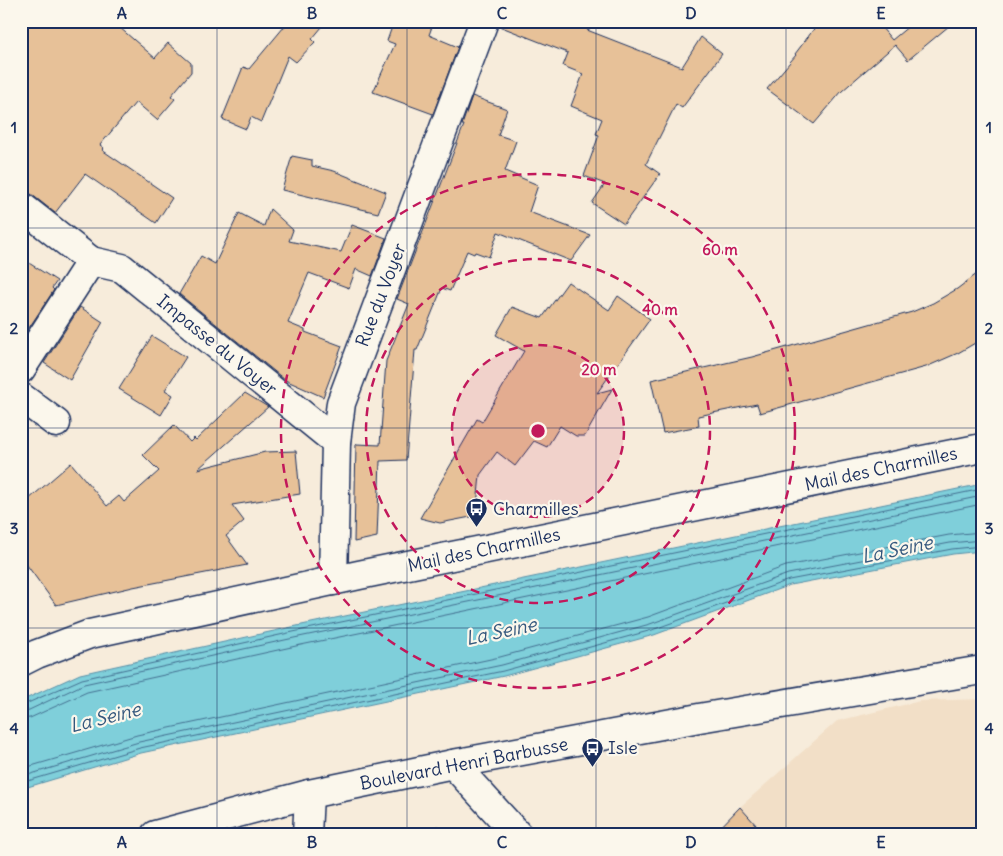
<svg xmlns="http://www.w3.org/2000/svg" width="1003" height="856" viewBox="0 0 1003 856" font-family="Delius,sans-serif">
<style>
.built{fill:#f2dfc7}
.green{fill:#aee5a9;stroke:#648a84}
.water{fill:#7fcfda;stroke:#578fa8}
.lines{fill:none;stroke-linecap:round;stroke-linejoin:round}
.shore{stroke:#436f90;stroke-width:1}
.building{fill:#e7c198;stroke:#1b2f5e}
.street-casing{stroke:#1b2f5e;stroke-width:31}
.secondary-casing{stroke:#1b2f5e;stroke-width:31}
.street{stroke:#fbf7ec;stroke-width:28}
.secondary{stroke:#fbf7ec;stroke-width:28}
.grid{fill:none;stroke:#1b2f5e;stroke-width:1;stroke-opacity:0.55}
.ring{fill:none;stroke:#c2185b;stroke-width:2.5;stroke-dasharray:9 6}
.labels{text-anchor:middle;stroke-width:4.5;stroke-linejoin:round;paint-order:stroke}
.street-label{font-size:18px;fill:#1b2f5e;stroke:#fbf7ec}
.poi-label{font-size:18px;fill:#1b2f5e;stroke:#fbf7ec;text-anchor:start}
.water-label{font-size:19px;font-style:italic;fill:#34577d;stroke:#fbf7ec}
.centre{fill:#c2185b;stroke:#fbf7ec;stroke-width:2.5}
.ring-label{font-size:15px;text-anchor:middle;font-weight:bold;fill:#c2185b;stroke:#fbf7ec;stroke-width:4.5;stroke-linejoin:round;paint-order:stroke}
.neatline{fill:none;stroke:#1b2f5e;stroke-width:2}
.grid-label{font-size:16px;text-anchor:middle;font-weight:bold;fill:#1b2f5e}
</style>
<rect width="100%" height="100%" fill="#f7ecdb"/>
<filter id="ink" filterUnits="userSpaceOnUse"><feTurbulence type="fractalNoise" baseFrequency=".02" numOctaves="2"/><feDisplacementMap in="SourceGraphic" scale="10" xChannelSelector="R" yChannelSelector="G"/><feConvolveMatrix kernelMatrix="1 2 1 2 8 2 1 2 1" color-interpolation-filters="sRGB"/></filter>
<g filter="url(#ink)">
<path class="built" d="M982,699V835H713L740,807L837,721L920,701Z"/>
<path class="green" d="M438,826L447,835H395Z"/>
<path class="water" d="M982,484V551L953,554L790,585L654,635L504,676L141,753L21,789V701L80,674L292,627Z"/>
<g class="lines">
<g class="shore">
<path d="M21,706L82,679L293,632L982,489"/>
<path d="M21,712L27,711L84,684L294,638L982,496"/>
<path d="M21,719L30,718L87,692L296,646L982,504"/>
<path d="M21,769L137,735L500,657L648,617L786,566L949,535L982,532"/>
<path d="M21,777L139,742L502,665L650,624L788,574L950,543L982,540"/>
<path d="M21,783L140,748L503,671L652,630L789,580L952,549L982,546"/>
</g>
</g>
<g class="building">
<path d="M21,21H112L155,58L168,43L191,63V72L171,96L175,99L157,120L136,102L100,145L104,148L102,150L172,198L156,223L85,174L55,213L31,194L21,191Z"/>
<path d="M289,21H327L312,39L315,42L296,62L288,56L261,122L251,117L246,129L222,119L243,67L249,69Z"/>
<path d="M394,21H434L429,35L458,47L433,114L373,92L395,44L387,41Z"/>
<path d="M499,21H590L587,30L682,67L701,37L722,54L682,108L676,104L646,164L660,174L624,224L592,203L605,184L584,176L599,135L596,134L602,119L571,106L583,74L563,66L568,53L499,26Z"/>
<path d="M820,21H876L892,40L915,21H955L908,60L895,45L842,91L814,124L767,89L796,55L795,54Z"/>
<path d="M472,96L507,109L498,135L516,141L505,171L538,185L529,212L590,235L571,261L498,232L489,257L475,252L474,254L467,251L450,291L442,288L417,350H415L406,460L380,461L377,537L354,542L356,444L380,445L386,361L409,304L397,299L462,130L464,125H462Z"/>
<path d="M292,156L312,160V166L334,171L386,192L378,213L282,190Z"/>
<path d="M270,209L293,230L289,241L341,252L352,225L386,238L372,276L356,269L349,288L309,273L288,323L305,330V332L342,346L323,397L285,380L179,294L201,256L215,264L239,213L264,226Z"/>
<path d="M21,258L57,281L52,288L54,290L21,340Z"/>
<path d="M982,270V339L958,353L926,367L760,413L757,404L698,416L699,426L663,433L651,380L752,357L912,312L933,303L957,289Z"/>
<path d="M568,282L609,310L618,296L650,319L597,393L612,389L585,436H576L560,426L547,447L534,441L515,466L497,452L480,475L476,516L440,523L420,518L477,419L482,422L524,351L496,335L512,307L542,318Z"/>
<path d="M80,307L103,322L70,380L44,363Z"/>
<path d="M152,336L186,357L165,390L173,395L161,415L119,389Z"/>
<path d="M245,393L268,407L198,469L265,452L296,451L300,494L232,505L244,521L226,536L247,565L133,587L56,605L21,557V506L71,463L107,506L119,496L124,502L159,471L143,455L174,425L190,442L194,438L196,440Z"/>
<path d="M740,807L765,835H713Z"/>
</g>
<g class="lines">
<defs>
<g id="street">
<path d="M21,206L91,261L21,369"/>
<path d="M91,261L122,268L336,442"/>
<path d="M21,397L56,423"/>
<path d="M333,581L336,442L341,403L484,21"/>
<path d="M453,764L518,835"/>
<path d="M307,835L309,794"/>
</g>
<g id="secondary">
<path d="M21,662L37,654L90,634L359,575L982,448"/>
<path d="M155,835L309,794L453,764L699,718L982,670"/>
</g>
</defs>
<use href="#street" class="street-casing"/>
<use href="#secondary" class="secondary-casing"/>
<use href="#street" class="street"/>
<use href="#secondary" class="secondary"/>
</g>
</g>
<path class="grid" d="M217,21V835M407,21V835M596,21V835M786,21V835M21,228H982M21,428H982M21,628H982"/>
<circle cx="538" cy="431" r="86" fill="#c2185b" fill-opacity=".12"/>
<g class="ring">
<circle cx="538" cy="431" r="86"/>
<circle cx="538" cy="431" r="172"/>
<circle cx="538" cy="431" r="257"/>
</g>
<defs>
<symbol id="bus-pin" viewBox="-11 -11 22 30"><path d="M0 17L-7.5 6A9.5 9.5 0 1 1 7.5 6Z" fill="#1b2f5e" stroke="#fbf7ec"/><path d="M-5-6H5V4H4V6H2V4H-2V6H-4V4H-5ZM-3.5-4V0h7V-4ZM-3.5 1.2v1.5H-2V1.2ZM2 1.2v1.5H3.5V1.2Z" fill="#fff"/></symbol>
</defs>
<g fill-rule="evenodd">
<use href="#bus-pin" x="464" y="496" width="25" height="34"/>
<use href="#bus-pin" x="580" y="736" width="25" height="34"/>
</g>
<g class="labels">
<g class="street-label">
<text transform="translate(381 295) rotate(-69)" y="6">Rue du Voyer</text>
<text transform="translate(217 345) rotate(39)" y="6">Impasse du Voyer</text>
<text transform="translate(881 469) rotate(-12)" y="6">Mail des Charmilles</text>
<text transform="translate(484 550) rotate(-12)" y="6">Mail des Charmilles</text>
<text transform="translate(464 764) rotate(-11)" y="6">Boulevard Henri Barbusse</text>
</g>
<g class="poi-label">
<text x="493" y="515">Charmilles</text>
<text x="608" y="754">Isle</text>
</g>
<g class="water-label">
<text transform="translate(897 549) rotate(-12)" y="7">La Seine</text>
<text transform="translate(501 631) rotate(-12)" y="7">La Seine</text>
<text transform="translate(105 717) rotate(-14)" y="7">La Seine</text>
</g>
</g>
<circle cx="538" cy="431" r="8" class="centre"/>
<g class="ring-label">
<text x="720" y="255">60 m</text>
<text x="660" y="315">40 m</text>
<text x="599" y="375">20 m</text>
</g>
<rect width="1003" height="856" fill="none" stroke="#fbf7ec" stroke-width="55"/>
<rect x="28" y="28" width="948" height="800" class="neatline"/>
<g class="grid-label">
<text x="122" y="19">A</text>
<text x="312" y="19">B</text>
<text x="502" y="19">C</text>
<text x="691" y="19">D</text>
<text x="881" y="19">E</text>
<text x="14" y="133">1</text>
<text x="989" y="133">1</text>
<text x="14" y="334">2</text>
<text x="989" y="334">2</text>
<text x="14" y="534">3</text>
<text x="989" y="534">3</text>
<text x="14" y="734">4</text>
<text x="989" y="734">4</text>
<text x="122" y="848">A</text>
<text x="312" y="848">B</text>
<text x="502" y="848">C</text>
<text x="691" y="848">D</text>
<text x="881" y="848">E</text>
</g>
</svg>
